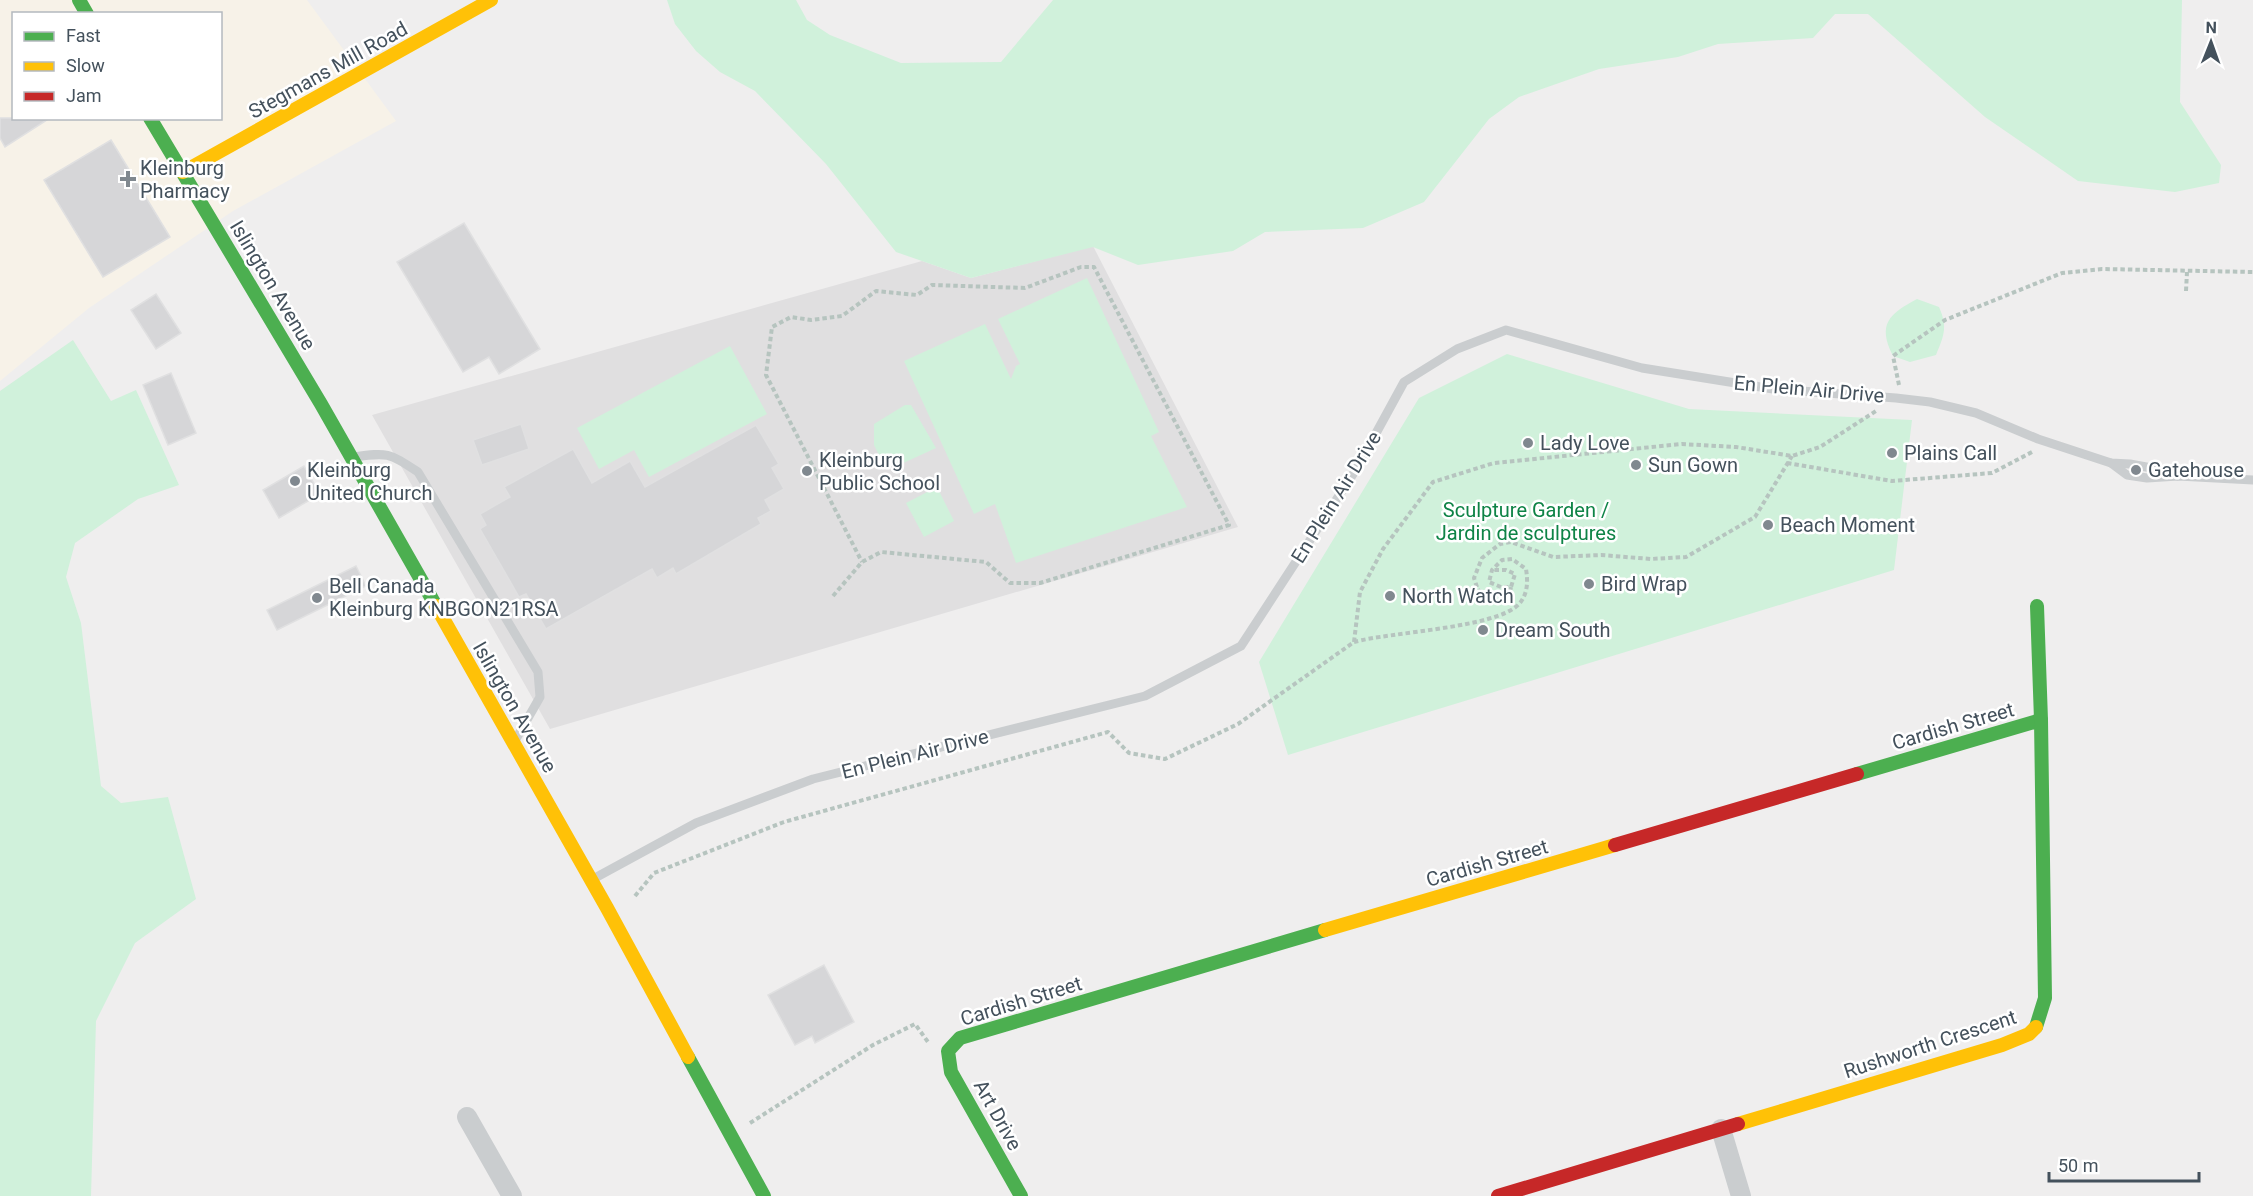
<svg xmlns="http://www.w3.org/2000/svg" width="2253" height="1196" viewBox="0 0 2253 1196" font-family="Roboto,sans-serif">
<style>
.commercial{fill:#f7f2e8;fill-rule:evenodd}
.education{fill:#e0dfe0}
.green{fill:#d0f1db}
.building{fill:#d6d6d8;stroke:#e0e0e1;stroke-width:1.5}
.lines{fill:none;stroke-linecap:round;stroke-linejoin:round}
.path{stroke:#b6c4bf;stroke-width:4;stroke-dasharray:4.5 3;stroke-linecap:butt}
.lane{stroke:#cacdcf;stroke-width:9}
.street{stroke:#cacdcf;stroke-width:20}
.fast{stroke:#4caf50;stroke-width:14}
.slow{stroke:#ffc107;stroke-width:14}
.jam{stroke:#c62828;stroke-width:14}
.poi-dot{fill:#80888f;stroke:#fff;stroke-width:2}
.labels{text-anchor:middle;stroke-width:5;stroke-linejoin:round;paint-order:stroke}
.street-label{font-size:20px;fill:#44515c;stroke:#fff}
.poi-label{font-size:20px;fill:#44515c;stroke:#fff;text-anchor:start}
.park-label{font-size:20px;fill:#0e8346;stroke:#fff}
</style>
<rect width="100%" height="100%" fill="#efeeee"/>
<path class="commercial" d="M0,0H307L396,121L233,211L89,308L0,381ZM14,14H220V118H14Z"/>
<path class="education" d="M1093,246L1238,527L550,729L372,415L922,261L971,278Z"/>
<g class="green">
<path d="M667,0H796L807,20L830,35L901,63L1001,62L1053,0H2182L2180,102L2221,165L2219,183L2175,192L2078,181L1985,117L1868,14H1835L1813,38L1718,44L1678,57L1599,69L1519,97L1489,119L1424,202L1363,228L1265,232L1233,251L1138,265L1093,247L971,278L896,252L826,164L755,91L720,72L696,51L675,24Z"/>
<path d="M1087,278L1159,432L1151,436L1187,507L1016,563L995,504L974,514L904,361L985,324L1011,379L1016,366L1020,364L998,319Z"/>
<path d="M1917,299L1939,307C1948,327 1944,336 1936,355L1910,362L1893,356C1877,324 1889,314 1917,299Z"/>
<path d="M73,340L111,401L136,390L179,485L138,499L75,543L66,577L81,623L101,786L121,803L168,797L196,899L135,943L96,1021L91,1196H0V391Z"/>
<path d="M730,346L767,414L649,477L634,450L599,469L577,428Z"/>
<path d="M1507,354L1689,409L1912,420L1894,570L1288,755L1259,662L1419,398Z"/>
<path d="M905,405H911L936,448L899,465L881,459L874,445V424Z"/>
<path d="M937,487L954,521L924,537L906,503Z"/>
</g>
<g class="building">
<path d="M0,118H50L5,147L0,138Z"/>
<path d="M111,140L170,237L103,277L44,180Z"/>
<path d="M464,223L540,349L499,374L489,357L463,372L397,262Z"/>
<path d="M156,294L181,333L156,349L131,310Z"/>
<path d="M171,373L196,433L168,445L143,385Z"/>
<path d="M521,424L529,449L482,465L473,440Z"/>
<path d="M756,425L779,464L772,468L784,489L765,500L771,511L758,518L761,524L676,574L673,568L657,578L652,569L546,629L526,594L519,597L480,529L486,525L480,514L510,497L504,487L573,449L592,483L630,461L645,487Z"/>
<path d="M304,466L320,494L279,518L263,490Z"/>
<path d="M356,566L366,586L277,630L267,610Z"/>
<path d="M824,965L854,1022L815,1043L812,1036L795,1045L768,995Z"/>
</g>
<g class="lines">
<g class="path">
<path d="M2186,291L2187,272"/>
<path d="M1899,385L1893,356L1945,320L2062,273L2102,269L2253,272"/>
<path d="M1787,463L1892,481L1992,473L2034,451"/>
<path d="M1511,587L1509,596C1496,599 1489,597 1478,590L1474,578L1482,558L1500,544L1511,542L1553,557L1601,555L1651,559L1686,557L1755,517L1792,456"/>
<path d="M833,596L862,562L881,552L986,562L1010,583H1040L1229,525L1094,267H1081L1025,288L932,285L917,295L876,291L842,316L811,320L791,317L772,327L766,375L862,562"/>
<path d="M1354,642C1390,632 1497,628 1519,604C1528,594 1528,581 1526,569L1512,559L1502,560L1492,570L1489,582L1501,587H1511L1515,574L1506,570H1492"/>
<path d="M635,896L654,873L784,822L1108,732L1129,753L1165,759L1238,724L1354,642L1360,592L1383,549L1433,482L1494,463L1682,444L1736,447L1792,456L1820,447L1876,411"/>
<path d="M750,1123L873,1045L915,1024L928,1042"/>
</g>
<g class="lane">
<path d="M354,457C388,452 389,453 418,472L538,672L540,697L516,739"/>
<path d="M2111,463L2127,475L2147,478L2178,476L2253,480"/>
<path d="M593,879L696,823L813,779L1145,696L1241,646L1357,468L1404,382L1457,349L1506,330L1642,368L1773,389L1896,398L1930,402L1976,413L2038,439L2111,463L2130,464L2157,469L2178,476"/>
</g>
<g class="street">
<path d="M467,1117L512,1196"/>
<path d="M1721,1129L1741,1196"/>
</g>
<g class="fast">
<path d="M79,0L87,14"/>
<path d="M150,118L321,404L436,606"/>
<path d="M1857,774L2041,720"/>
<path d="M2036,1027L2045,998L2041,720L2037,606"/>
<path d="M688,1057L764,1196"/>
<path d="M1021,1196L951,1072L948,1051L960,1038L1325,930"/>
</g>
<g class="slow">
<path d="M183,172L491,0"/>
<path d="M436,606L607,908L688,1057"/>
<path d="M1325,930L1615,845"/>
<path d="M1738,1124L2002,1045L2029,1034L2036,1027"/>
</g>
<g class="jam">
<path d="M1615,845L1857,774"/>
<path d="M1498,1196L1738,1124"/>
</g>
</g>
<g class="poi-dot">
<path d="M125 170h6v6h6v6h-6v6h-6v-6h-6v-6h6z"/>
<circle cx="1528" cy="443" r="6"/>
<circle cx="1892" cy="453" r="6"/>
<circle cx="1636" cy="465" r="6"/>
<circle cx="2136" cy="470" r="6"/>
<circle cx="807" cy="471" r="6"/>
<circle cx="295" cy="481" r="6"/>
<circle cx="1768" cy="525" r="6"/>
<circle cx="1589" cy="584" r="6"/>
<circle cx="1390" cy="596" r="6"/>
<circle cx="317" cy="598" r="6"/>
<circle cx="1483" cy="630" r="6"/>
</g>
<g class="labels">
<g class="street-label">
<text transform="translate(328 70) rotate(-29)" y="7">Stegmans Mill Road</text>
<text transform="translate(273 285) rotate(59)" y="7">Islington Avenue</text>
<text transform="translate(1809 389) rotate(5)" y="7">En Plein Air Drive</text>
<text transform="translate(1336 497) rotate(-58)" y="7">En Plein Air Drive</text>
<text transform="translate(515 707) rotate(60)" y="7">Islington Avenue</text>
<text transform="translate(1953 726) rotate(-16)" y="7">Cardish Street</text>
<text transform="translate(915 754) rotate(-14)" y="7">En Plein Air Drive</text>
<text transform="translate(1487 863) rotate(-16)" y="7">Cardish Street</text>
<text transform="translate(1021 1001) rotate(-17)" y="7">Cardish Street</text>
<text transform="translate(1930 1044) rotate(-18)" y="7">Rushworth Crescent</text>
<text transform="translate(998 1115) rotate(61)" y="7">Art Drive</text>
</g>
<g class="poi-label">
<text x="140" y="175">Kleinburg<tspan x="140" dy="23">Pharmacy</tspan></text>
<text x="1540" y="450">Lady Love</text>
<text x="1904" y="460">Plains Call</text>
<text x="819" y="467">Kleinburg<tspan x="819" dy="23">Public School</tspan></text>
<text x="1648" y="472">Sun Gown</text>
<text x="307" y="477">Kleinburg<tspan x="307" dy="23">United Church</tspan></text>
<text x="2148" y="477">Gatehouse</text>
<text x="1780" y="532">Beach Moment</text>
<text x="1601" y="591">Bird Wrap</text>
<text x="329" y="593">Bell Canada<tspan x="329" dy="23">Kleinburg KNBGON21RSA</tspan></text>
<text x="1402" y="603">North Watch</text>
<text x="1495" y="637">Dream South</text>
</g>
<g class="park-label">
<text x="1526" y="517">Sculpture Garden /<tspan x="1526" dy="23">Jardin de sculptures</tspan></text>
</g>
</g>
<rect x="12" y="12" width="210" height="108" fill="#ffffff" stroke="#b4b9be" stroke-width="1.5"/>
<rect x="24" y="32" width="30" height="9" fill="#4caf50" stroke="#b4b9be" stroke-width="1.5"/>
<text x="66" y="42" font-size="18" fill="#44515c">Fast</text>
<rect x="24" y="62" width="30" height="9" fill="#ffc107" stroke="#b4b9be" stroke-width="1.5"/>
<text x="66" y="72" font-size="18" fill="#44515c">Slow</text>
<rect x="24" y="92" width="30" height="9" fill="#c62828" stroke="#b4b9be" stroke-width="1.5"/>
<text x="66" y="102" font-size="18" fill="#44515c">Jam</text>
<g transform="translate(2211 42) rotate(1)" stroke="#ffffff" stroke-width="4.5" paint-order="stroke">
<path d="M0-4.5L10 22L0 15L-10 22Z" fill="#44515c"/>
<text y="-9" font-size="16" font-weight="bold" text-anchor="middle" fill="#44515c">N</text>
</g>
<path d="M2049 1172v9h150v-9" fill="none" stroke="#44515c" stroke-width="3"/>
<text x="2058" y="1172" font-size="18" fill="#44515c" stroke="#ffffff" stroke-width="4.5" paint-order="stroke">50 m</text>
</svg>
